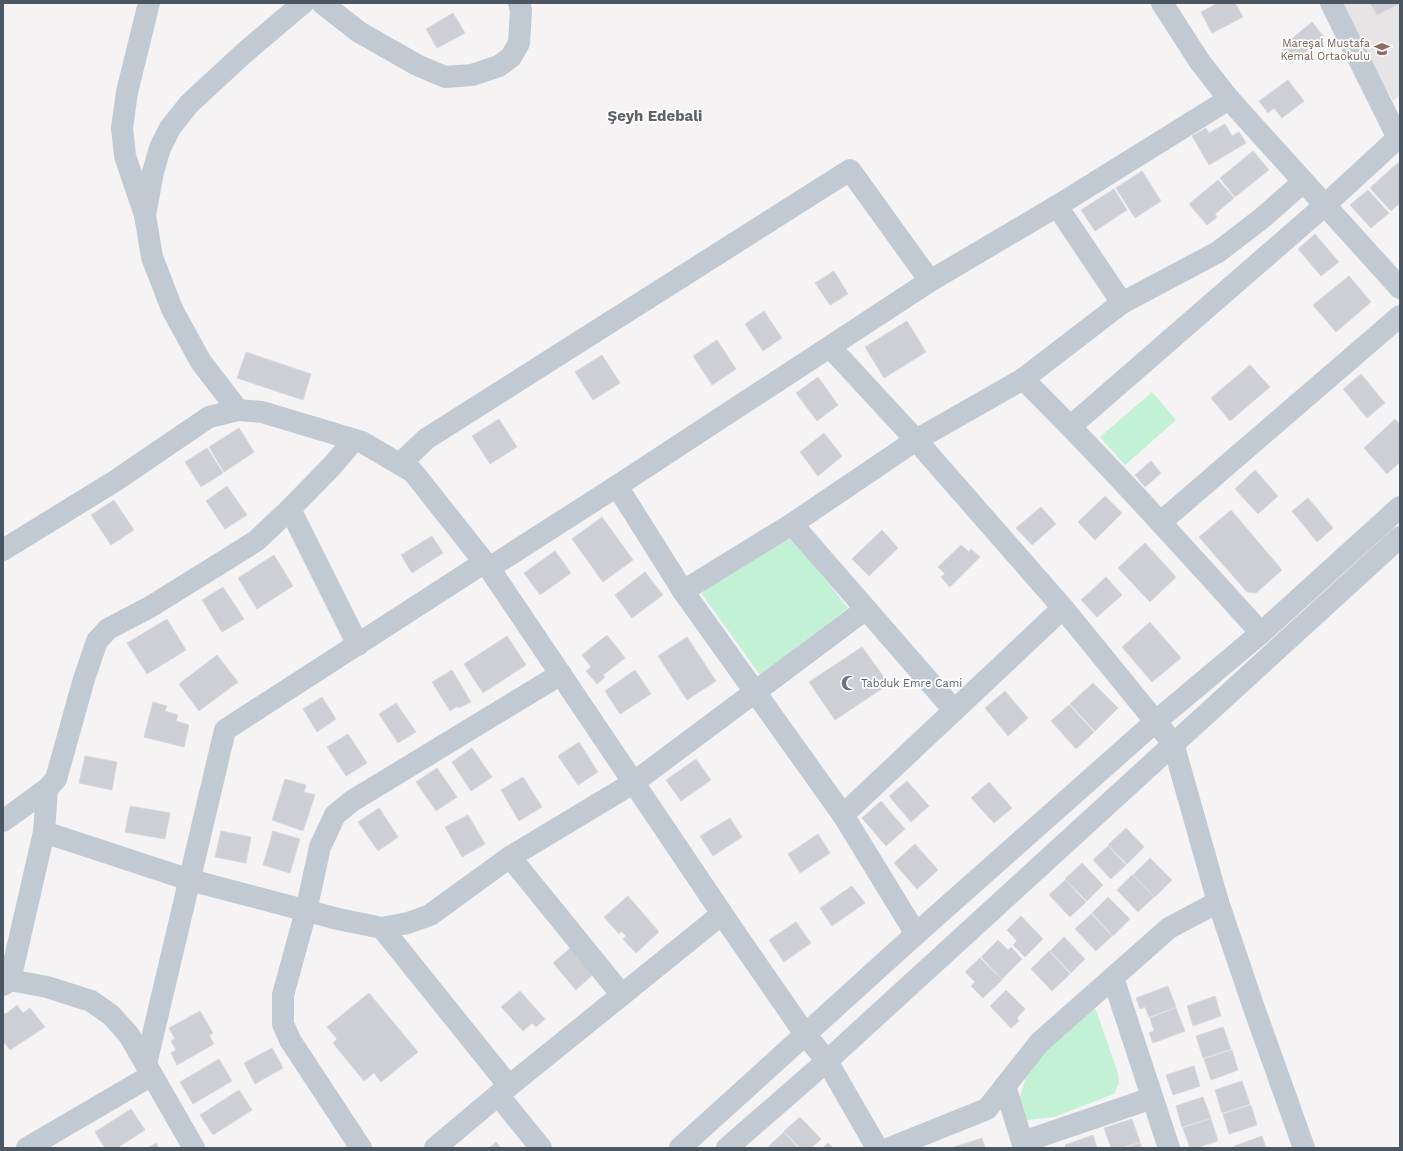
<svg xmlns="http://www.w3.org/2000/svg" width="1403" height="1151" viewBox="0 0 1403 1151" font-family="'Work Sans',sans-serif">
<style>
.education{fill:#e6e4e5}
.green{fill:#c3f1d5}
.building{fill:#cdcfd5;stroke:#d7d9de}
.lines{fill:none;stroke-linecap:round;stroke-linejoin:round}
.minor{stroke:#c1cad2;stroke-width:22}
.labels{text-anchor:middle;stroke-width:3.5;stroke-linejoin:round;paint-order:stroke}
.education-label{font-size:11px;fill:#785e54;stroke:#fff;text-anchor:end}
.worship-label{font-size:11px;fill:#5b616d;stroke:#fff;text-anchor:start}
.district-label{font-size:15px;font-weight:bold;fill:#5f6368;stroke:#fff}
</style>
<rect width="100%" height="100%" fill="#f5f3f3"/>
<path class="education" d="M1340,3H1400V95L1393,101Z"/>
<g class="green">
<path d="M1152,392L1176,420L1125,465L1100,437Z"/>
<path d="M790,535L848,608L760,675L699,590Z"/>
<path d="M1092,1008L1096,1010L1118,1073L1119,1083L1114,1094L1054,1117L1026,1120L1017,1106L1026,1077L1051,1041Z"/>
</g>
<g class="building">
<path d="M1218,3H1235L1243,17L1212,33L1201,12Z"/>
<path d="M1370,3H1400L1377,15Z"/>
<path d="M453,13L465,33L437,48L426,29Z"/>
<path d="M1312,22L1324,37L1293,62L1282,47Z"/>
<path d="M1288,80L1304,101L1282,118L1274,108L1268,113L1259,101Z"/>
<path d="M1225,124L1232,136L1239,132L1246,143L1209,165L1192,136L1206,128L1209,133Z"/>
<path d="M1253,151L1269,170L1235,197L1220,178Z"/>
<path d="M1400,161V203L1391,211L1370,188Z"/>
<path d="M1142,171L1161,201L1135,218L1116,188Z"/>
<path d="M1218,180L1234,198L1215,214L1217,217L1207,225L1189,204Z"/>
<path d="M1114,189L1127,210L1095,231L1081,210Z"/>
<path d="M1368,190L1389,213L1371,228L1350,205Z"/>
<path d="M1315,234L1339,262L1321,276L1298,249Z"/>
<path d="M834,271L848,294L830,305L815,283Z"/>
<path d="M1349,276L1371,302L1336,332L1313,305Z"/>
<path d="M764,311L782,338L763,351L745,324Z"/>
<path d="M907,321L926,352L884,378L865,347Z"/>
<path d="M717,340L736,369L712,385L693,356Z"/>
<path d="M246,352L311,374L303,400L237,378Z"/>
<path d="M602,355L620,383L593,400L575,372Z"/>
<path d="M1250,365L1270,387L1230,421L1211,398Z"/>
<path d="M1361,374L1385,403L1367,418L1343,389Z"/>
<path d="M818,377L838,405L817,421L796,393Z"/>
<path d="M499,419L517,447L490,464L472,436Z"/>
<path d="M1395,419L1400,425V462L1387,474L1364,448Z"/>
<path d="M239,428L254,452L224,472L209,447Z"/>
<path d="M824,433L842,456L818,476L800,452Z"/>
<path d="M207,448L223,473L201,487L185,462Z"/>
<path d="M1151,461L1161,473L1145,487L1135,475Z"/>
<path d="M1255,470L1278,496L1258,514L1235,489Z"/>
<path d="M227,486L247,515L225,529L206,501Z"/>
<path d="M1105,496L1122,513L1095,540L1078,522Z"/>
<path d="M1308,498L1333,528L1317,542L1292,511Z"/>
<path d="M114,500L134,530L111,545L91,515Z"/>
<path d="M1041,507L1056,524L1032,545L1016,528Z"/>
<path d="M1231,510L1282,570L1256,593L1247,592L1199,537Z"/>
<path d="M602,517L633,560L603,582L572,539Z"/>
<path d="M882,530L898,548L869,576L852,559Z"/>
<path d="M432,536L443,553L412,573L401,555Z"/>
<path d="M1145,543L1176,577L1150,602L1118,568Z"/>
<path d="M961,545L969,552L971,549L980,557L950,587L941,577L945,574L938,567Z"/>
<path d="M555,551L571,573L540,595L524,573Z"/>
<path d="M274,555L293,586L257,609L238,578Z"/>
<path d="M645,572L663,595L632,618L615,595Z"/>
<path d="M1106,577L1122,595L1097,617L1081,600Z"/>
<path d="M223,587L244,619L222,632L202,600Z"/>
<path d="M167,619L186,650L147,674L127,643Z"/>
<path d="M1150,622L1181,658L1152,682L1122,647Z"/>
<path d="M607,635L625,658L603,675L605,677L597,684L586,671L591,667L582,655Z"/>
<path d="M507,636L526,665L483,693L464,664Z"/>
<path d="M687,637L716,681L687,700L658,656Z"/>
<path d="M862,647L889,684L835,720L809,682Z"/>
<path d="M217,655L238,682L199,711L179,684Z"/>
<path d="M452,670L471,702L459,708L458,706L450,711L432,682Z"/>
<path d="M635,670L651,694L620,714L605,691Z"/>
<path d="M1093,683L1118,708L1095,731L1070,704Z"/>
<path d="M1005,691L1028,718L1008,736L985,708Z"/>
<path d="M322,697L336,719L317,732L303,709Z"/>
<path d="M153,702L167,706L165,711L178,715L176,721L189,725L184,747L144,737Z"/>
<path d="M396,703L416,732L398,743L379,714Z"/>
<path d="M1069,705L1094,732L1076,749L1051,721Z"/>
<path d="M348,734L367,763L346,776L327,747Z"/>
<path d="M579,742L598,772L578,785L558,756Z"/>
<path d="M472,748L492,777L471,791L452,762Z"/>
<path d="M85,756L117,762L112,790L79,783Z"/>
<path d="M696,759L711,780L681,801L666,780Z"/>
<path d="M437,768L457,797L436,811L416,782Z"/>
<path d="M523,777L542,807L519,821L501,790Z"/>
<path d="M285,779L306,785L304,792L315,795L303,831L272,820Z"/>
<path d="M907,781L929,806L911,822L889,796Z"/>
<path d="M989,782L1012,808L994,823L971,798Z"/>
<path d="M881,801L905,829L886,846L862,818Z"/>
<path d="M130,806L170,813L165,839L125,832Z"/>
<path d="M379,808L398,837L378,851L358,822Z"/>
<path d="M468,815L485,844L462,857L445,827Z"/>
<path d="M730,818L742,837L713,856L700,836Z"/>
<path d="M1126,828L1144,847L1127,864L1108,845Z"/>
<path d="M221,831L251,837L246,863L215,857Z"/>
<path d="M273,831L300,839L290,873L263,865Z"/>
<path d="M818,834L830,853L800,873L788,854Z"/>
<path d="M915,844L938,870L917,889L894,863Z"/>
<path d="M1108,846L1126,865L1111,879L1093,860Z"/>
<path d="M1150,858L1172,880L1155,897L1133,875Z"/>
<path d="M1082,863L1103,885L1087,901L1065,879Z"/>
<path d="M1132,875L1154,897L1138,912L1117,890Z"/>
<path d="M1065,880L1086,902L1070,917L1049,895Z"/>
<path d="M852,886L865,903L832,926L820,908Z"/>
<path d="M628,896L659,932L636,953L623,939L626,936L621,931L619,934L604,917Z"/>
<path d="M1108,897L1130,919L1113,936L1092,913Z"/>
<path d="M1091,914L1112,936L1096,951L1075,929Z"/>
<path d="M1021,916L1043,939L1025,957L1013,945L1017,941L1007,930Z"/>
<path d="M796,922L811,943L784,962L769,940Z"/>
<path d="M1064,937L1085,959L1071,973L1050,951Z"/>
<path d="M998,940L1008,950L1011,947L1022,959L1002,979L981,957Z"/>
<path d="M576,943L599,969L576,990L553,963Z"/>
<path d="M1049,951L1070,974L1052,991L1031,969Z"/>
<path d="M980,958L1002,980L983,998L971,986L975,982L965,972Z"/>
<path d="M1168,986L1176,1007L1149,1017L1145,1007L1140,1009L1136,998Z"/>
<path d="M1006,990L1025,1009L1017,1018L1019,1021L1011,1028L990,1006Z"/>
<path d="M520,991L545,1019L536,1027L532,1023L523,1031L501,1007Z"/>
<path d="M369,993L418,1052L381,1082L374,1073L364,1081L333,1043L337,1039L327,1027Z"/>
<path d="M1215,996L1221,1016L1193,1026L1187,1006Z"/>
<path d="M17,1005L23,1013L30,1008L45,1027L10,1050L3,1041V1013L6,1014Z"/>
<path d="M1176,1008L1185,1031L1153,1043L1149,1033L1154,1031L1150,1018Z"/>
<path d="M200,1011L213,1033L209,1035L214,1044L177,1065L171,1053L176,1050L171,1041L175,1039L169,1028Z"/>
<path d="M1223,1027L1231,1049L1203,1058L1196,1036Z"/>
<path d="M272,1048L283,1068L255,1084L244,1063Z"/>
<path d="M1232,1050L1238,1070L1211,1080L1204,1059Z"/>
<path d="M219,1059L232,1081L193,1104L180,1082Z"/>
<path d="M1194,1066L1200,1086L1173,1095L1166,1075Z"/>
<path d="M1242,1081L1250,1104L1222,1113L1215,1090Z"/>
<path d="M239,1090L252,1110L213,1135L200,1115Z"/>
<path d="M1203,1097L1211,1118L1182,1127L1176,1106Z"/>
<path d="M1251,1105L1257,1125L1229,1134L1223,1114Z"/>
<path d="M131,1109L145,1130L117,1148H105L95,1132Z"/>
<path d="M800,1117L821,1139L811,1148H800L784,1131Z"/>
<path d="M1132,1119L1140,1142L1121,1148H1111L1104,1128Z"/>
<path d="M1211,1119L1218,1141L1196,1148H1190L1183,1128Z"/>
<path d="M784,1132L798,1148H770L769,1146Z"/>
<path d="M1093,1135L1097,1148H1066L1065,1145Z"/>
<path d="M1262,1136L1266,1148H1235L1234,1146Z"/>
<path d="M982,1138L985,1148H954V1147Z"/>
<path d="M496,1142L501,1148H489Z"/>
<path d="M156,1143L159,1148H148Z"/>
<path d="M828,1143L833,1148H823Z"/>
<path d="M1140,1143L1142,1148H1125Z"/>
</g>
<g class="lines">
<g class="minor">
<path d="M322,3L359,32L417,65L445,77L472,75L499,66L511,57L519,43L521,10L519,3"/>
<path d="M1162,3L1200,62L1229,99L1400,288"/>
<path d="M1331,3L1398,138"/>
<path d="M1057,206L1122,303"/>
<path d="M144,212L125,156L122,128L127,92L149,3"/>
<path d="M830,347L916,440L1063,608L1173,743L1218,902L1255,1011L1304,1148"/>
<path d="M1023,379C1106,461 1183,547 1261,633"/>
<path d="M238,410L201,362L172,309L152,257L145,215L153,172L160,148L170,128L189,104L243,54L303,3"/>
<path d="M1071,426L1324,206L1400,136"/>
<path d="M400,464L426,439L850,170L930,281"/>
<path d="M617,486L683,591L843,815L916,934"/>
<path d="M290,509L358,645"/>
<path d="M1161,522L1400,316"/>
<path d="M792,524L954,710"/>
<path d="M3,550L115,481L209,417L238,410L262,412L362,442L413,472L489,568L733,930L805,1034L827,1061L877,1148"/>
<path d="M489,568L617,486L930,281L1057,206L1229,99"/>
<path d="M683,591L792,524L916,440L1023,379L1122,303L1218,252L1261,219L1303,182"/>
<path d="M843,815L1063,608"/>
<path d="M3,821L47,789"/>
<path d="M44,832L190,880L338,919L382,928L408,923L430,915L510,857L633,783L866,609"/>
<path d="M510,857L622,995"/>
<path d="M382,928L509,1086"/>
<path d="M1113,978L1169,1148"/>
<path d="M10,980L44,832L47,789L56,779L84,679L97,641L108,629L150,607L256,541L290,509L332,466L354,440"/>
<path d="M3,985L10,980L47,987L91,1001L111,1015L129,1035L194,1148"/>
<path d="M146,1064L225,730L485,562"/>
<path d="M1005,1086L1024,1148"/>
<path d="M498,1095L541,1148"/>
<path d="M1023,1142L1152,1098"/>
<path d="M27,1148L152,1075"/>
<path d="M361,1148L290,1040L283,1024V995L306,911L320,847L335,815L352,801L561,674"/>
<path d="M435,1148L498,1095L722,914"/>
<path d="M680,1148L916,934L1155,722L1261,633L1400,507"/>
<path d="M727,1148L827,1061L1400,537"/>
<path d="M890,1148L987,1109L1039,1043L1169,928L1218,902"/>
</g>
</g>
<defs>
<symbol id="school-bare" viewBox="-9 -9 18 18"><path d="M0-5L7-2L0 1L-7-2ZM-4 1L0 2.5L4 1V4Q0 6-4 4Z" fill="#8d6e63" stroke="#fff" stroke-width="2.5" paint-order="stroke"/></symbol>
<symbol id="mosque-bare" viewBox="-9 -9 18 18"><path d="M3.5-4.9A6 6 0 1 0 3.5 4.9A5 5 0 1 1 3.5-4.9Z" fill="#6b7280" stroke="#fff" stroke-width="2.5" paint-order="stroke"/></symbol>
</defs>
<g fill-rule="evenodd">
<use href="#school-bare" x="1371" y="38" width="22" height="22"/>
<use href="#mosque-bare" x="838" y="672" width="22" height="22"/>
</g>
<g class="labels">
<g class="education-label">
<text x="1370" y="47">Mareşal Mustafa<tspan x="1370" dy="13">Kemal Ortaokulu</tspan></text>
</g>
<g class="worship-label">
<text x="861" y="687">Tabduk Emre Cami</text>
</g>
<g class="district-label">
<text x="655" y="121">Şeyh Edebali</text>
</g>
</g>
<rect width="1403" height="1151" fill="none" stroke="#4a5661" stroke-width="8"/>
</svg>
